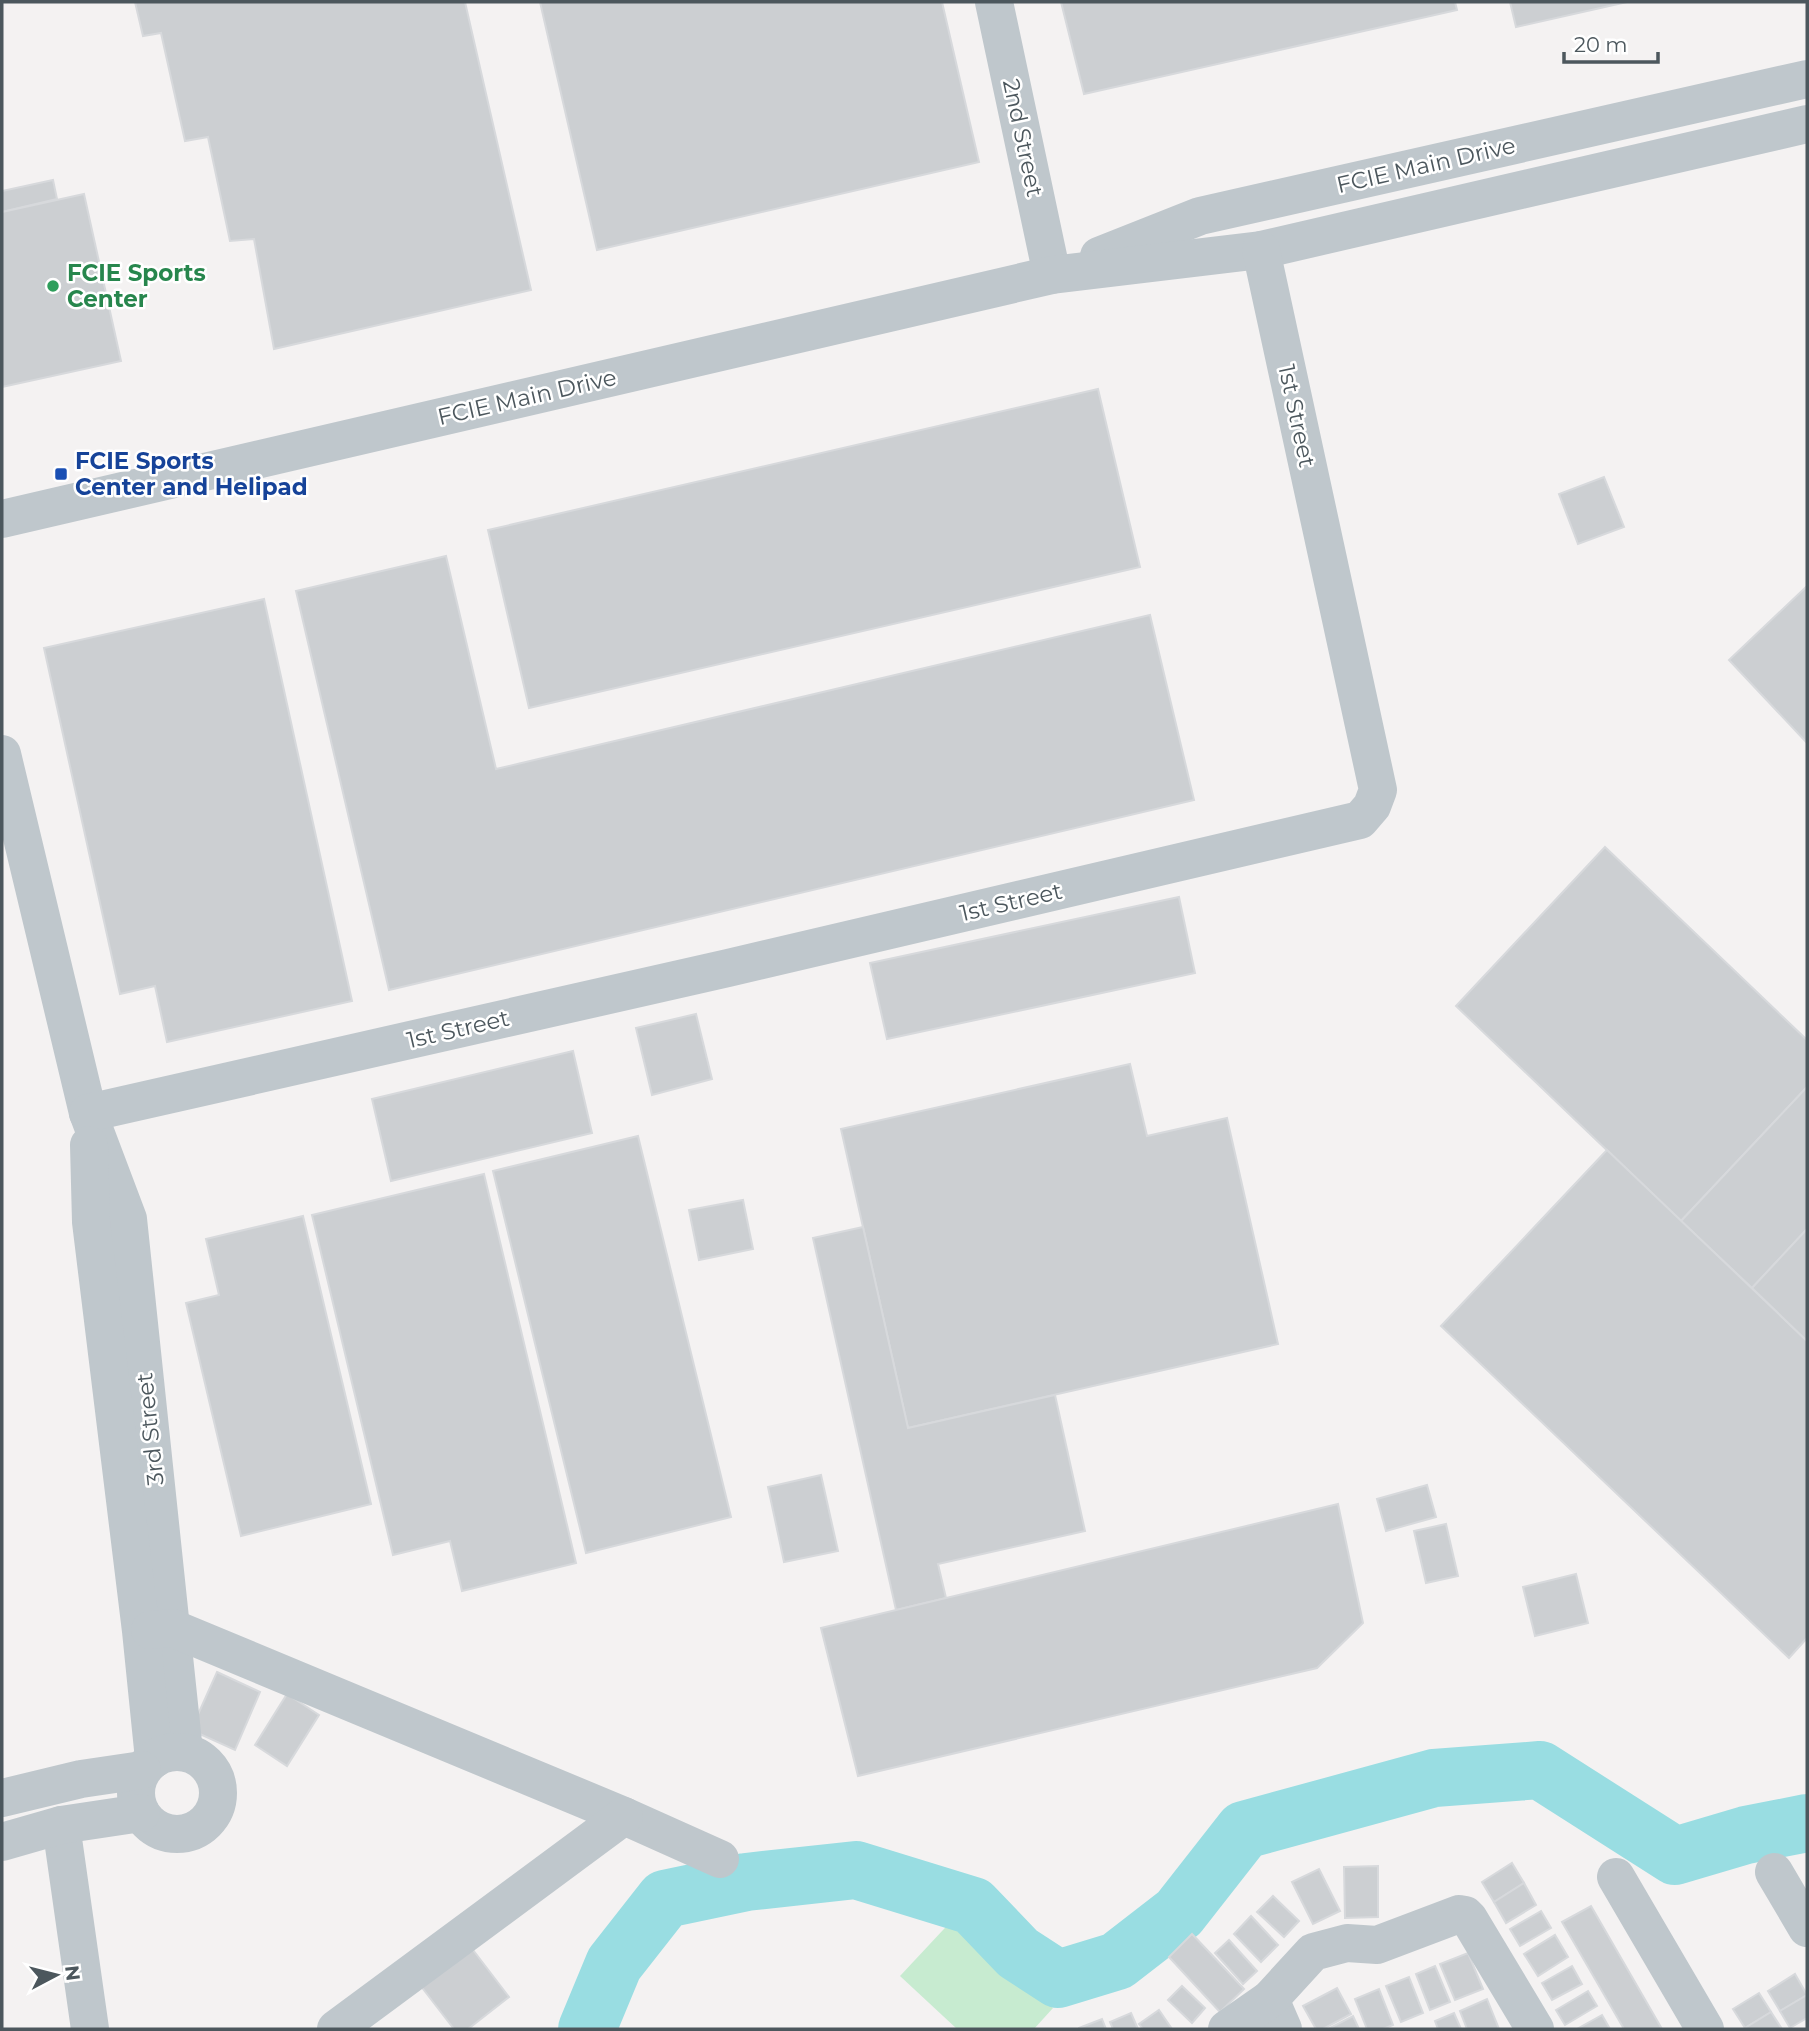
<svg xmlns="http://www.w3.org/2000/svg" width="1809" height="2031" viewBox="0 0 1809 2031" font-family="Montserrat,sans-serif">
<style>
.green{fill:#c7ebd0}
.lines{fill:none;stroke-linecap:round;stroke-linejoin:round}
.river{stroke:#99dde2;stroke-width:58}
.building{fill:#cccfd2;stroke:#d7d9dc;stroke-width:2}
.minor{stroke:#bfc7cc;stroke-width:38}
.leisure-dot{fill:#2e9e5b;stroke:#fff;stroke-width:2.5}
.transit-dot{fill:#1a4fb4;stroke:#fff;stroke-width:2.5}
.labels{text-anchor:middle;stroke-width:5;stroke-linejoin:round;paint-order:stroke}
.street-label{font-size:23px;fill:#4c575d;stroke:#fff}
.leisure-label{font-size:23px;font-weight:bold;fill:#27864d;stroke:#fff;text-anchor:start}
.transit-label{font-size:23px;font-weight:bold;fill:#164399;stroke:#fff;text-anchor:start}
</style>
<rect width="100%" height="100%" fill="#f4f2f2"/>
<path class="green" d="M957,1915L1053,2008L1034,2029H957L900,1976Z"/>
<g class="lines">
<path class="river" d="M587,2029L614,1964L665,1899L746,1882L856,1870L973,1906L1018,1953L1058,1979L1117,1961L1179,1913L1244,1830L1434,1778L1540,1770L1675,1856L1746,1835L1807,1823"/>
</g>
<g class="building">
<path d="M135,2H465L531,290L274,349L254,239L230,241L208,137L185,141L161,33L143,36Z"/>
<path d="M540,2H942L979,162L597,250Z"/>
<path d="M1061,2H1455L1457,10L1084,94Z"/>
<path d="M1510,2H1627L1516,27Z"/>
<path d="M53,180L57,199L2,212V191Z"/>
<path d="M84,194L121,361L2,387V212Z"/>
<path d="M1098,389L1140,567L529,708L488,530Z"/>
<path d="M1604,477L1624,527L1578,544L1559,494Z"/>
<path d="M446,556L496,769L1150,615L1194,800L389,990L296,591Z"/>
<path d="M1807,586V743L1729,660Z"/>
<path d="M264,599L352,1001L167,1042L155,986L120,994L44,648Z"/>
<path d="M1605,847L1807,1040V1087L1681,1221L1456,1006Z"/>
<path d="M1179,897L1195,973L887,1039L870,963Z"/>
<path d="M696,1014L712,1079L652,1095L636,1028Z"/>
<path d="M573,1051L592,1133L391,1181L372,1099Z"/>
<path d="M1130,1064L1147,1136L1227,1118L1278,1344L908,1428L841,1129Z"/>
<path d="M1807,1087V1229L1752,1288L1681,1221Z"/>
<path d="M638,1136L731,1517L586,1553L493,1171Z"/>
<path d="M1607,1150L1807,1341V1638L1789,1658L1441,1326Z"/>
<path d="M484,1174L576,1563L462,1591L450,1541L393,1555L312,1215Z"/>
<path d="M743,1200L753,1249L699,1260L689,1210Z"/>
<path d="M303,1216L371,1504L241,1536L186,1303L219,1295L206,1239Z"/>
<path d="M863,1227L908,1428L1055,1395L1085,1531L938,1564L946,1598L896,1610L813,1238Z"/>
<path d="M1807,1229V1341L1752,1288Z"/>
<path d="M821,1475L838,1551L784,1562L768,1487Z"/>
<path d="M1427,1485L1436,1517L1386,1531L1377,1499Z"/>
<path d="M1338,1504L1363,1623L1317,1668L858,1776L821,1628Z"/>
<path d="M1446,1524L1458,1576L1426,1583L1414,1531Z"/>
<path d="M1576,1574L1588,1623L1535,1636L1523,1587Z"/>
<path d="M217,1672L260,1692L235,1750L191,1730Z"/>
<path d="M287,1694L319,1715L287,1766L255,1745Z"/>
<path d="M1512,1863L1524,1883L1494,1902L1482,1882Z"/>
<path d="M1378,1866V1917L1345,1918L1344,1867Z"/>
<path d="M1319,1869L1340,1911L1313,1924L1292,1882Z"/>
<path d="M1524,1883L1536,1905L1506,1923L1494,1902Z"/>
<path d="M1273,1896L1299,1921L1284,1937L1257,1912Z"/>
<path d="M1591,1906L1662,2029H1624L1562,1922Z"/>
<path d="M1541,1911L1551,1928L1520,1946L1510,1929Z"/>
<path d="M1251,1916L1278,1945L1261,1962L1234,1934Z"/>
<path d="M1192,1934L1244,1989L1220,2012L1169,1957Z"/>
<path d="M1555,1935L1568,1957L1538,1976L1524,1954Z"/>
<path d="M1229,1940L1257,1971L1243,1984L1215,1953Z"/>
<path d="M470,1946L509,1997L468,2029H454L420,1985Z"/>
<path d="M1468,1953L1483,1989L1455,2000L1440,1964Z"/>
<path d="M1435,1966L1450,2002L1430,2010L1416,1974Z"/>
<path d="M1572,1966L1582,1984L1552,2000L1542,1983Z"/>
<path d="M1795,1974L1807,1995L1780,2011L1768,1991Z"/>
<path d="M1409,1977L1423,2013L1401,2022L1386,1986Z"/>
<path d="M1182,1986L1205,2008L1192,2023L1168,2000Z"/>
<path d="M1337,1988L1351,2014L1323,2029H1316L1303,2006Z"/>
<path d="M1379,1989L1393,2025L1383,2029H1367L1355,1999Z"/>
<path d="M1588,1991L1597,2006L1565,2025L1556,2010Z"/>
<path d="M1759,1993L1771,2012L1745,2028L1733,2009Z"/>
<path d="M1807,1995V2018L1790,2028L1780,2011Z"/>
<path d="M1487,1999L1499,2029H1467L1460,2011Z"/>
<path d="M1159,2010L1172,2029H1143L1139,2024Z"/>
<path d="M1771,2012L1782,2029H1746L1745,2028Z"/>
<path d="M1131,2013L1138,2029H1113L1110,2022Z"/>
<path d="M1454,2013L1461,2029H1438L1435,2021Z"/>
<path d="M1602,2015L1610,2029H1577Z"/>
<path d="M1353,2016L1359,2029H1328Z"/>
<path d="M1102,2019L1106,2029H1079V2028Z"/>
</g>
<g class="lines">
<g class="minor">
<path d="M994,2L1052,275"/>
<path d="M1099,256L1200,216L1807,79"/>
<path d="M2,519L1052,275L1261,250L1807,124"/>
<path d="M2,754L88,1113L128,1219L184,1752"/>
<path d="M88,1113L728,968L1360,820L1372,806L1378,790L1261,250"/>
<path d="M89,1145L91,1222L141,1631L154,1759"/>
<path d="M150,1630L172,1628L624,1816L720,1859"/>
<circle cx="177" cy="1793" r="41"/>
<path d="M2,1798L81,1779L142,1770"/>
<path d="M61,1825L90,2029"/>
<path d="M2,1842L61,1825L141,1813"/>
<path d="M1774,1872L1807,1928"/>
<path d="M1616,1877L1705,2029"/>
<path d="M1270,1999L1283,2029"/>
<path d="M336,2029L624,1816"/>
<path d="M1227,2029L1270,1999L1313,1952L1347,1943L1377,1945L1459,1914L1465,1915L1469,1919L1535,2029"/>
</g>
</g>
<circle class="leisure-dot" cx="53" cy="286" r="7"/>
<rect class="transit-dot" x="54" y="467" width="14" height="14" rx="3.5"/>
<g class="labels">
<g class="street-label">
<text transform="translate(1023 138) rotate(78)" y="8">2nd Street</text>
<text transform="translate(1426 165) rotate(-13)" y="8">FCIE Main Drive</text>
<text transform="translate(527 397) rotate(-13)" y="8">FCIE Main Drive</text>
<text transform="translate(1297 416) rotate(78)" y="8">1st Street</text>
<text transform="translate(1011 902) rotate(-13)" y="8">1st Street</text>
<text transform="translate(458 1029) rotate(-13)" y="8">1st Street</text>
<text transform="translate(150 1429) rotate(-96)" y="8">3rd Street</text>
</g>
<g class="leisure-label">
<text x="67" y="281">FCIE Sports<tspan x="67" dy="26">Center</tspan></text>
</g>
<g class="transit-label">
<text x="75" y="469">FCIE Sports<tspan x="75" dy="26">Center and Helipad</tspan></text>
</g>
</g>
<rect width="1809" height="2031" fill="none" stroke="#4c575d" stroke-width="7"/>
<g transform="translate(56 1975) rotate(83)" stroke="#ffffff" stroke-width="5" paint-order="stroke">
<path d="M0-5L12 26L0 18L-12 26Z" fill="#4c575d"/>
<text y="-10" font-size="19" font-weight="bold" text-anchor="middle" fill="#4c575d">N</text>
</g>
<path d="M1564 52v10h94v-10" fill="none" stroke="#4c575d" stroke-width="3.5"/>
<text x="1574" y="52" font-size="21" fill="#4c575d" stroke="#ffffff" stroke-width="5" paint-order="stroke">20 m</text>
</svg>
